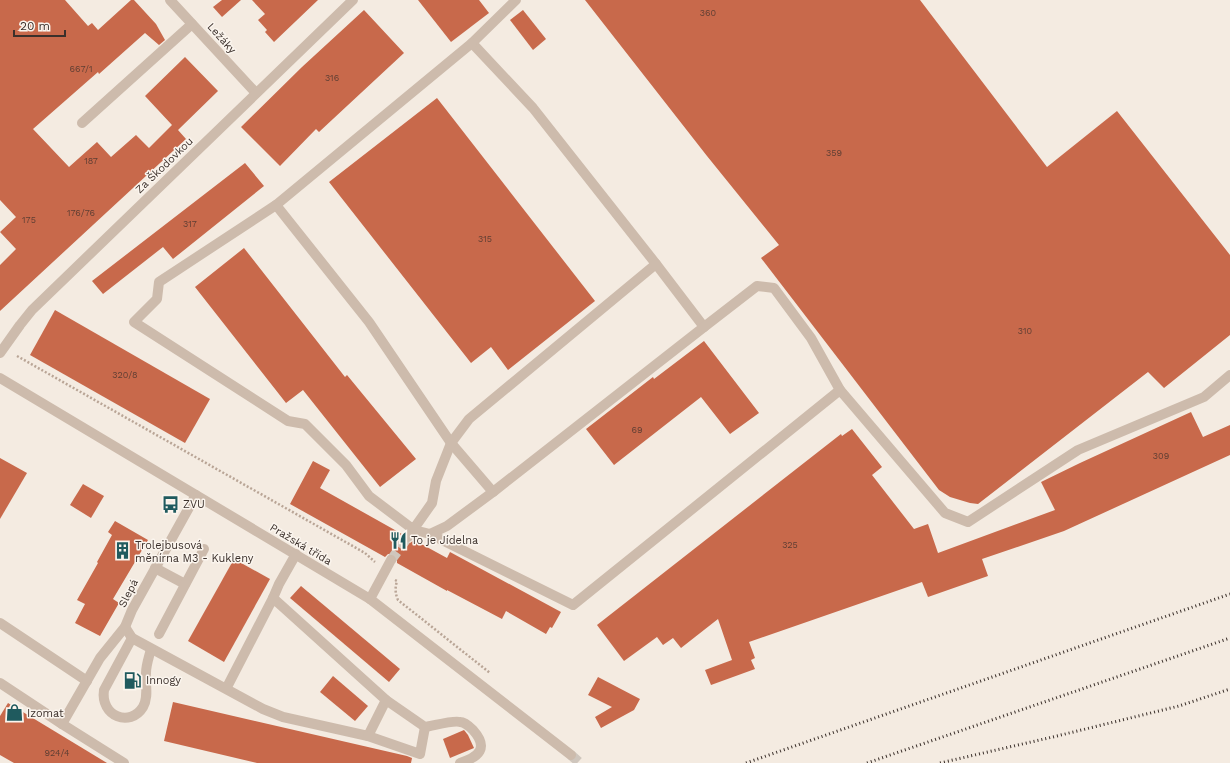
<svg xmlns="http://www.w3.org/2000/svg" width="1230" height="763" viewBox="0 0 1230 763" font-family="'Work Sans',sans-serif">
<style>
.building{fill:#c8694b}
.lines{fill:none;stroke-linecap:round;stroke-linejoin:round}
.minor-tunnel{stroke:#cfc6bd;stroke-width:10;stroke-dasharray:10 5;stroke-linecap:butt}
.path{stroke:#b9a596;stroke-width:2.5;stroke-dasharray:2 2;stroke-linecap:butt}
.minor{stroke:#cdbbac;stroke-width:10}
.rail{stroke:#3b302b;stroke-width:3;stroke-dasharray:1 3;stroke-linecap:butt}
.labels{text-anchor:middle;stroke-width:3;stroke-linejoin:round;paint-order:stroke}
.number-label{font-size:9px;fill:#5e3e33}
.street-label{font-size:11px;fill:#3b302b;stroke:#fbf5ee}
.poi-label{font-size:11px;fill:#3b302b;stroke:#fbf5ee;text-anchor:start}
</style>
<rect width="100%" height="100%" fill="#f4ebe1"/>
<g class="building">
<path d="M0,0H65L88,26L92,23L98,30L131,0H134L156,24L165,40L159,45L145,33L99,74L98,72L33,129L69,167L97,142L111,157L136,135L149,148L172,125L145,96L185,57L218,91L178,130L186,139L0,311V265L16,249L0,232L16,217L0,200Z"/>
<path d="M222,0H241L222,17L213,7Z"/>
<path d="M252,0H318L274,42L265,32L267,30L258,20L265,14Z"/>
<path d="M418,0H479L489,13L451,42Z"/>
<path d="M585,0H920L1047,167L1117,111L1230,255V335L1164,388L1148,372L978,504L970,503L950,497L939,490L761,258L779,245L707,156Z"/>
<path d="M364,10L404,53L319,132L316,129L280,166L241,127L302,67Z"/>
<path d="M523,10L546,39L533,50L510,20Z"/>
<path d="M437,98L595,301L508,370L491,347L471,363L329,182Z"/>
<path d="M245,163L264,186L173,259L163,247L103,294L92,281Z"/>
<path d="M244,248L345,377L347,375L416,459L380,487L303,390L286,403L195,287Z"/>
<path d="M55,310L210,399L185,443L30,355Z"/>
<path d="M704,341L759,413L730,434L701,397L614,465L586,429L653,377L654,379Z"/>
<path d="M1191,412L1203,437L1230,425V455L1064,531L982,559L988,576L928,597L922,582L749,642L755,658L751,660L755,669L711,685L705,670L732,660L718,619L681,648L673,638L663,645L657,637L624,661L597,625L841,434L842,436L852,429L882,467L872,475L914,529L928,524L938,553L1055,510L1041,482L1080,463Z"/>
<path d="M0,458L27,473L0,519Z"/>
<path d="M313,461L330,470L320,488L402,534V539L405,542L410,543L414,540L447,558L450,552L561,612L552,628L550,627L546,634L506,611L502,619L447,590V591L397,563V557L394,554H388L385,557L290,504Z"/>
<path d="M83,484L104,496L91,518L70,505Z"/>
<path d="M115,521L148,540L113,599L119,603L100,636L75,623L85,604L77,600L98,563L97,562L112,535L108,532Z"/>
<path d="M234,559L270,579L224,662L188,641Z"/>
<path d="M301,586L400,669L389,682L290,598Z"/>
<path d="M333,676L368,706L355,721L320,692Z"/>
<path d="M598,677L640,699L634,710L601,728L595,717L612,707L588,695Z"/>
<path d="M173,702L407,756L412,758L411,763H257L164,741Z"/>
<path d="M8,703L107,763H14L0,755V716Z"/>
<path d="M464,730L468,735L474,748L450,758L443,739Z"/>
</g>
<g class="lines">
<g class="minor-tunnel">
<path d="M391,560L408,537"/>
<path d="M571,755L580,763"/>
</g>
<g class="path">
<path d="M17,356L365,553L375,562"/>
<path d="M395,580L397,581C395,588 395,593 398,600L490,673"/>
</g>
<g class="minor">
<path d="M170,0L256,93"/>
<path d="M516,0L472,43L533,108L656,264"/>
<path d="M472,43L276,205L369,322L451,443L493,492"/>
<path d="M82,123L192,24"/>
<path d="M276,205L159,282L157,299L134,322L288,421L305,424L346,465L369,496L414,530L430,534L447,526L493,492L704,327L656,264L469,419L451,443L436,481L432,503L408,537"/>
<path d="M704,327L757,286L774,288L811,338L840,390"/>
<path d="M0,353L20,325L32,310L353,0"/>
<path d="M0,378L370,599L571,755"/>
<path d="M430,534L573,605L840,390L945,513L968,522L1078,450L1204,397L1230,375"/>
<path d="M155,568L185,584"/>
<path d="M273,598L279,584L296,554"/>
<path d="M370,599L391,560"/>
<path d="M0,623L87,681"/>
<path d="M125,627L132,638L263,709L283,717L368,736L386,700L273,598L226,689"/>
<path d="M159,634L204,549"/>
<path d="M132,638L104,690C100,716 130,728 143,707C149,697 145,684 146,673C146,665 149,657 151,649"/>
<path d="M0,683L62,724L100,658L125,627L132,610L196,495"/>
<path d="M386,700L425,727C433,726 453,720 460,722C465,722 470,727 473,730C489,748 479,757 460,763"/>
<path d="M62,724L124,763"/>
<path d="M368,736L420,754L425,727"/>
</g>
<g class="rail">
<path d="M746,763L1230,594"/>
<path d="M867,763L1230,638"/>
<path d="M940,763L1057,736L1179,706L1230,689"/>
</g>
</g>
<defs>
<symbol id="bus-bare" viewBox="-9 -9 18 18"><path d="M-5-6H5V4H4V6H2V4H-2V6H-4V4H-5ZM-3.5-4V0h7V-4ZM-3.5 1.2v1.5H-2V1.2ZM2 1.2v1.5H3.5V1.2Z" fill="#1f5a5e" stroke="#fbf5ee" stroke-width="2.5" paint-order="stroke"/></symbol>
<symbol id="restaurant-bare" viewBox="-9 -9 18 18"><path d="M-5-6h1v4h1v-4h1v4h1v-4h1v5L-1.5 .5V6h-2V.5L-5-1ZM5-6V6H3V1.5H1.5Q1.5-4 5-6Z" fill="#1f5a5e" stroke="#fbf5ee" stroke-width="2.5" paint-order="stroke"/></symbol>
<symbol id="building-bare" viewBox="-9 -9 18 18"><path d="M-4-6H4V6H1V3H-1V6H-4ZM-2.5-4.3h1.7v1.8h-1.7ZM.8-4.3h1.7v1.8H.8ZM-2.5-1h1.7V.8h-1.7ZM.8-1h1.7V.8H.8Z" fill="#1f5a5e" stroke="#fbf5ee" stroke-width="2.5" paint-order="stroke"/></symbol>
<symbol id="fuel-bare" viewBox="-9 -9 18 18"><path d="M-5.5-6h7V0h2V4h1.3V-2.5L3-4.5l.8-.8L6-3V5H2.5V1h-1V6h-7ZM-4.2-4.7v3.2H.2V-4.7Z" fill="#1f5a5e" stroke="#fbf5ee" stroke-width="2.5" paint-order="stroke"/></symbol>
<symbol id="shop-bare" viewBox="-9 -9 18 18"><path d="M-5-2.5h2.3a2.7 3.5 0 0 1 5.4 0H5L5.5 6h-11ZM-1.5-2.5h3a1.5 2.3 0 0 0-3 0Z" fill="#1f5a5e" stroke="#fbf5ee" stroke-width="2.5" paint-order="stroke"/></symbol>
</defs>
<g fill-rule="evenodd">
<use href="#bus-bare" x="158" y="492" width="25" height="25"/>
<use href="#restaurant-bare" x="386" y="528" width="25" height="25"/>
<use href="#building-bare" x="110" y="538" width="25" height="25"/>
<use href="#fuel-bare" x="120" y="668" width="25" height="25"/>
<use href="#shop-bare" x="2" y="700" width="25" height="25"/>
</g>
<g class="labels">
<g class="number-label">
<text x="708" y="16">360</text>
<text x="81" y="72">667/1</text>
<text x="332" y="81">316</text>
<text x="834" y="156">359</text>
<text x="91" y="164">187</text>
<text x="81" y="216">176/76</text>
<text x="29" y="223">175</text>
<text x="190" y="227">317</text>
<text x="485" y="242">315</text>
<text x="1025" y="334">310</text>
<text x="125" y="378">320/8</text>
<text x="637" y="433">69</text>
<text x="1161" y="459">309</text>
<text x="790" y="548">325</text>
<text x="57" y="756">924/4</text>
</g>
<g class="street-label">
<text transform="translate(222 38) rotate(48)" y="4">Ležáky</text>
<text transform="translate(164 165) rotate(-44)" y="4">Za Škodovkou</text>
<text transform="translate(301 544) rotate(31)" y="4">Pražská třída</text>
<text transform="translate(128 593) rotate(-63)" y="4">Slepá</text>
</g>
<g class="poi-label">
<text x="183" y="508">ZVU</text>
<text x="411" y="544">To je Jídelna</text>
<text x="135" y="549">Trolejbusová<tspan x="135" dy="13">měnírna M3 - Kukleny</tspan></text>
<text x="146" y="684">Innogy</text>
<text x="27" y="717">Izomat</text>
</g>
</g>
<path d="M14 30v6h51v-6" fill="none" stroke="#3b302b" stroke-width="2"/>
<text x="20" y="30" font-size="12" fill="#3b302b" stroke="#fbf5ee" stroke-width="3" paint-order="stroke">20 m</text>
</svg>
